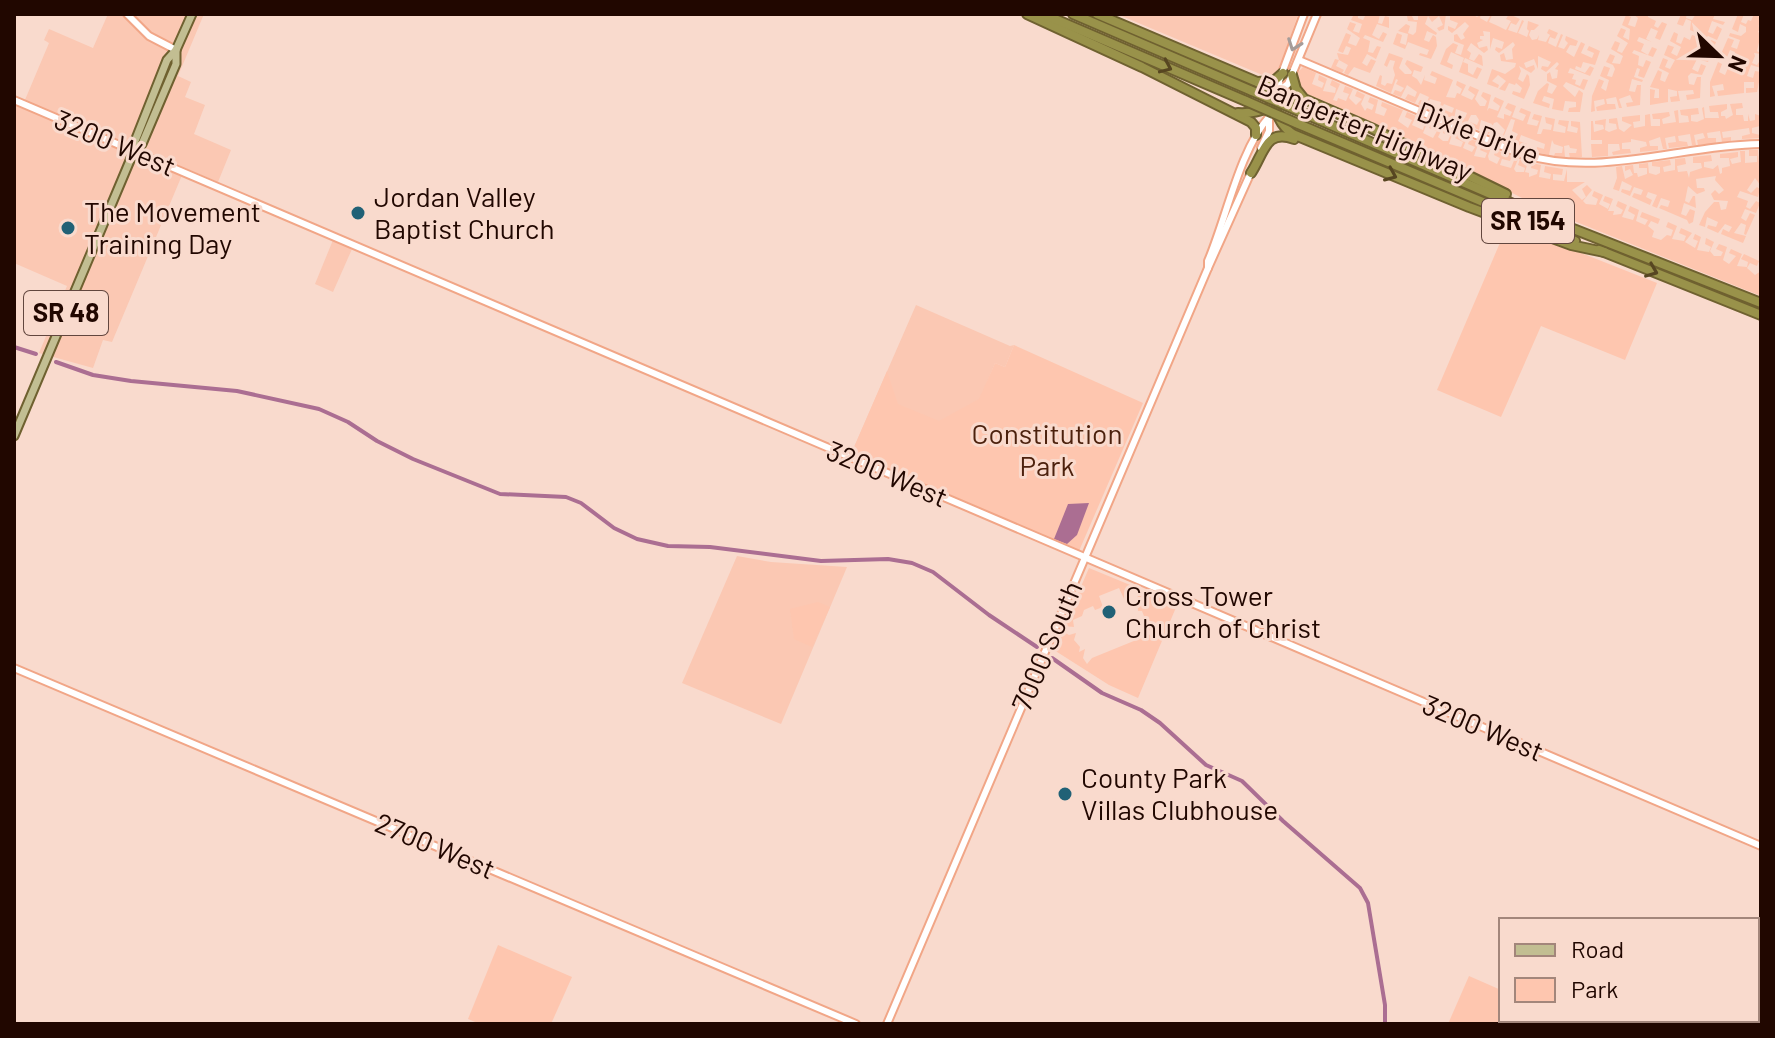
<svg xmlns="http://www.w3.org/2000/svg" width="1775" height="1038" viewBox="0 0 1775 1038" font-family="Barlow,sans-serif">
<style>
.built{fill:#fbc8b3}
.green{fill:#fec6af}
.water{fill:#ab6e92}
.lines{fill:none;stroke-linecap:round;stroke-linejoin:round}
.canal{stroke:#ab6e92;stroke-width:4}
.secondary-casing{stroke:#f1a687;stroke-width:10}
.primary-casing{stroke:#6f6130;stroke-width:11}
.highway-casing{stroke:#6f6130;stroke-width:12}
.secondary{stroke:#fff;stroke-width:6}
.primary{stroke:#c2be92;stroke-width:7}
.highway{stroke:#99924a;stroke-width:8}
.highway-bridge-casing{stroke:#6f6130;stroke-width:12;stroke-linecap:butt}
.highway-bridge{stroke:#99924a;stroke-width:8}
.oneway{stroke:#a69c99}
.oneway2{stroke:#574621}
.poi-dot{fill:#216176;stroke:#f9dacd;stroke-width:3}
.labels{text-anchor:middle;stroke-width:6;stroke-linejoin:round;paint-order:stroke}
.shield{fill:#f9dacd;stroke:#62463e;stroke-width:2}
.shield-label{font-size:26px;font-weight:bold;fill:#210700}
.street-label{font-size:28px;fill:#210700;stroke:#f9dacd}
.poi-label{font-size:28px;fill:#210700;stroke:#f9dacd;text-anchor:start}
.park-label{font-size:28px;fill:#4c210d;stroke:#f9dacd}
</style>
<rect width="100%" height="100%" fill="#f9dacd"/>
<g class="built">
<path d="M108,14H204L178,76L191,82L185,97L205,105L194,134L231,150L218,182L185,168L112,342L103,340L93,368L39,353L67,286L14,263V105L22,107L49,43L44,40L49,29L93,48Z"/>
<path d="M1117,14H1298L1279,71L1272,79Z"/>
<path d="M333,240L352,249L333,292L315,284Z"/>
<path d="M916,305L1010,346L1014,345L1005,367L995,363L987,382L996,386L949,496L851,454Z"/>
<path d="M737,556L771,562L847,567L781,724L682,683Z"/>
</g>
<g class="green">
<path d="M1354,14H1358V18L1363,20L1366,14H1380L1378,23L1382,24L1385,16L1389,17V28L1377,24L1372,35L1379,39L1383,32L1387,34L1383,42L1365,35L1363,38L1370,41L1368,52L1373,53L1377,46L1381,47L1376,59L1367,54L1362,63L1367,66L1371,59L1376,61L1370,73L1354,67L1348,75L1344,73L1348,65L1339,60L1336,66L1344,70L1342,73L1331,68L1335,59L1339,60L1337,53L1348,55L1351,48L1346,46L1343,53L1338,51L1346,33L1351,35L1348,43L1356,46L1360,38L1347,29L1350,22L1356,24L1353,31L1359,33L1362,24L1351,20Z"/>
<path d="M1411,14L1414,20H1418V16L1421,14H1446L1444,29L1439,31L1437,28L1443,25L1439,16L1432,22L1428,16L1425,24L1437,33L1436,35L1427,31L1424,40L1429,42L1433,35L1436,37L1437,46L1431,59L1419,55L1420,53L1427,55L1429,50L1408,42L1405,49L1393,44L1397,33L1402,35L1400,43L1406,45L1408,34L1398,31L1406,24L1410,26L1408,33L1413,35L1416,32L1417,22L1408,21L1407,16Z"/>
<path d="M1450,14H1472L1477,17L1481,14L1480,18L1487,22L1491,14H1496L1492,15L1489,22L1498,26L1503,14L1498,26L1506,30L1511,21L1506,19L1509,14L1520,19L1516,25L1511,23L1508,30L1517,33L1522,20L1524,21L1518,33L1527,37L1529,31L1527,29L1528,21L1539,25L1534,30H1531L1529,35L1532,40L1537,39L1539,35L1538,40L1546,42L1550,35L1547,33L1549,29L1558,33L1555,39L1550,37L1548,43L1556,47L1561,34L1563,35L1558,47L1564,49L1568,43L1565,40L1566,36L1578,41L1576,46L1570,45L1566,52L1574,57L1581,42L1585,44L1581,53L1592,58L1594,53L1587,50L1589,46L1600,51L1595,65L1583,62L1581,68L1576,66L1575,69L1585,73L1590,66L1594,68L1590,76L1570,68L1568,73L1574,74L1572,79L1576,80L1575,84L1580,86L1583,79L1588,80L1584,90L1566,82L1563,86L1575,97L1579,90L1583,93L1580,112H1568L1569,108L1576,107V102L1565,101L1563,111L1552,109L1554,99L1544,96L1542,101L1550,104L1549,108L1533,103L1538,91L1547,83L1549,84L1547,92L1552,94L1557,86L1547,81V74L1550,72L1552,79L1557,78L1558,70L1555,69L1559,64L1557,62L1546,72L1541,69L1542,66L1548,67L1551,62L1538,56V69L1534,59L1524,63L1526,68L1534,65L1535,69L1531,73L1519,66L1521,71L1518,79L1523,82L1527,74L1529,76L1530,85L1524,99L1512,94L1513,91L1520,93L1522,88L1516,83L1515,85L1509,83L1505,91L1499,89L1506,81L1498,75L1492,81L1499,85L1498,88L1487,84L1492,69L1505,74L1515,67L1516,63L1501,61L1500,55L1504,53L1506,60L1513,59L1512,49L1515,45L1513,42L1499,53L1495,50L1496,47L1502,49L1504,42L1493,38L1490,49V32L1483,31L1484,36H1480V39L1483,40L1477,43L1479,48L1487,46L1488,50L1484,53L1471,43L1467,50L1471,53L1469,59L1474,61L1479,54L1482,56L1483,66L1465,58L1463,62L1468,64V72L1473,75L1477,67L1482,69L1477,79L1459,72L1464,58L1451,52L1447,62L1453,65L1452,69L1440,64L1446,49L1453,43L1458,45L1455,53L1461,55L1464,45L1454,41V35L1457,34L1461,40L1465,38L1463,34L1469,26L1465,22L1452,33L1448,30V26L1455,29L1458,23L1450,20Z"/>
<path d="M1633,14H1648V17L1656,21L1654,26L1658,28L1662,22L1667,24L1660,40L1655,38L1658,31L1651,28L1646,39L1652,42L1639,37L1637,41L1644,44L1641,51L1648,55L1652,47L1657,49L1653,57L1634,50L1632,53L1639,56L1638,65L1643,67L1646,60L1651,62L1644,78L1638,76L1640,69L1637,68L1634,77L1643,80L1642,82L1632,79L1629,91L1635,92L1637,85H1641L1640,105L1627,107L1626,103L1633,102L1630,95L1619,99L1622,108H1619L1616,97L1606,99L1607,104H1615L1616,109L1597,111L1596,107L1605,104L1604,99L1594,101L1595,111L1591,112L1592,96L1599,79L1604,81L1601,88L1606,91L1609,80L1600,76L1604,66L1610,68L1607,76L1612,77L1615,69L1613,65L1606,62L1610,54L1615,56L1612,63L1620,64L1623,56L1611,49L1615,41L1620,43L1617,51L1622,53L1628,43L1617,36L1621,28L1626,30L1623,37L1629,40L1630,29L1622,25L1626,15L1631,17L1628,25L1635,27L1638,18Z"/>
<path d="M1681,14H1687L1686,18L1692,20L1696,14H1715L1713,19L1725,22L1723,25L1712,21L1708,32L1713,34L1717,26L1722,29L1717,40L1708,36L1701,43L1706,47L1711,40L1716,42L1713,50L1700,45V50L1697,51L1698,57L1703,59L1706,52L1711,54L1708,62L1697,59L1692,69L1698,72L1701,64L1706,66L1702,75L1691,73L1688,76L1689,84L1694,85L1697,77H1701L1700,98L1687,100L1686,95L1694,94L1693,90L1678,91L1680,101L1671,102L1670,97L1677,96V91L1668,89V102L1650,105V89L1655,90L1654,98H1659V89L1650,87L1658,70L1662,72L1660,80L1665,82L1669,73L1659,68L1663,58L1668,60L1665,67L1670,69L1675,60L1664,55L1668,45L1674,47L1671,53L1677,56L1681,47L1670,41L1674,32L1678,34L1676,42L1681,44L1684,37L1690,40L1692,35L1695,36L1697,33L1690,30L1691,21L1686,19L1683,26L1677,24Z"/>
<path d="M1738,14H1744L1741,22L1746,24L1748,20L1751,21L1754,14H1761V25L1758,26L1761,27L1758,32L1761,34L1757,51L1761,54L1754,53L1755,56L1752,63L1757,65L1761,59V68L1751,65L1747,76L1753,78L1755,71L1761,72L1757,92L1746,93V88H1754V82H1744V93L1718,96L1717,91L1724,90L1723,84L1712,86L1715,96L1710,97V82L1718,62L1722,64L1719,72L1725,75L1728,68L1736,72L1738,67L1734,65L1736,61L1733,59L1735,52L1730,50L1727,57L1721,54L1728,38L1734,40L1731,47L1737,49L1740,40L1729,36L1730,33L1741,36L1746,32V27L1740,24L1738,32L1732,29Z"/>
<path d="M1389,53L1403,58L1399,68L1405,74H1411L1412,72L1405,64L1407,60L1423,67L1421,72L1414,70L1412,76L1417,79L1421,85L1425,75L1424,80L1435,84L1437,78L1430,75L1432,71L1453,80L1446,97L1455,98L1457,93L1460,94L1462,89L1456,85L1457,81L1466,85L1461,95L1472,100L1475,95L1468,90L1470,86L1479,90L1475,99L1480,106H1485L1487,101L1481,96L1483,92L1491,95L1487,111L1489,108L1498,111L1500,106L1493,101L1495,97L1504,101L1497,117L1504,119V114L1510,116L1512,112L1505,108L1508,103L1516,106L1512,117L1523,121L1526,115L1519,112L1521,108L1531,112L1527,124L1537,126L1539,121L1532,119L1534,114L1542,116L1537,134H1541L1543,129L1551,130L1552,125L1546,123L1545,117L1555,119L1553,131L1565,133L1566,127L1558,124L1559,120L1569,121L1567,131L1577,133L1578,128L1571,126V121L1580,122L1582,157L1570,158L1569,153H1576L1577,149L1570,148L1569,145L1564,146L1565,157L1554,156L1555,153H1562L1563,147L1554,144L1552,140L1549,155L1536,152L1537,147L1544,149L1545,144L1521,135L1519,141L1527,144L1525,149L1507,142L1509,138L1515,139L1518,134L1512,131L1515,120L1511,119L1502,140L1494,136L1495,132L1503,135L1505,130L1497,122L1494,123L1489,134L1481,131L1483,127L1490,128L1492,124L1481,120L1479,130L1468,125L1470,122L1477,125L1479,120L1476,115H1471L1466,125L1456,120L1458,116L1465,118L1467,113L1456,109L1454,119L1443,115L1445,110L1452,113L1454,108L1444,104L1439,113L1430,109L1432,106L1440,108L1441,102L1430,99L1426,108L1418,104L1420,100L1427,102L1429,97L1420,93L1415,103L1405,99L1408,94L1415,97L1417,92L1407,85L1401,97L1393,94L1395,90L1401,92L1404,88L1396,84L1398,80L1396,79L1391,93L1376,86L1380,75L1382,76L1381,84L1385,86L1387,83L1392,84L1395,75L1393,68L1395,61L1390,60L1387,67L1384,65Z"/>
<path d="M1303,67L1316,73L1312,84L1322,88L1324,83L1318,80L1319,75L1327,79L1323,91L1335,93L1336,88L1330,85L1332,80L1340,84L1333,100L1337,101L1338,98L1346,101L1349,94L1343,92L1345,86L1353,89L1349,98L1356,105L1362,99L1355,96L1357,91L1365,95L1361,104L1365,111L1367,108L1372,110L1374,105L1368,102L1370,97L1378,100L1375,113L1384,116L1387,109L1381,106L1382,102L1403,110L1398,121L1408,128L1412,120L1405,117L1407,112L1416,116L1412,125L1423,130L1424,126L1417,123L1420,117L1428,121L1423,133L1433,138L1437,131L1429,128L1432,123L1443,127L1438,137L1443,141H1448L1450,136L1443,133L1445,128L1453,132L1449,144L1461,147L1463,142L1455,138L1458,133L1467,138L1463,148L1472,152L1475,147L1468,144L1470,139L1479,142L1474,156L1485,158L1487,153L1480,150L1483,144L1491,148L1488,156L1489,160L1497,164L1500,158L1494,155L1496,150L1512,156L1510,161L1502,159L1500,165L1511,168L1515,158L1518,159L1514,169L1516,172H1524L1525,168L1518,165L1520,159L1528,162L1525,172L1529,173V177L1537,174L1538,170L1531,168L1532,163L1541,165L1539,177L1550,179L1551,174L1544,172L1545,166L1563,169L1562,175L1553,174V180L1564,181L1567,169V182H1585L1572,190L1582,200L1586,197L1582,189L1587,185L1592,190L1583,201L1586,204L1596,205L1598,199L1592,196L1594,191L1603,195L1599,204L1608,209L1610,204L1603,201L1605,196L1613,199L1608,211H1614L1613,215L1621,214L1623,210L1616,206L1618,201L1627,205L1622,217L1633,220L1635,215L1628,211L1630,206L1639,210L1636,221L1645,225L1648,220L1640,217L1642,212L1660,219L1658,224L1651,221L1648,226L1654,231L1652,237L1661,240L1667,235L1671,236L1673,230L1666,227L1668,222L1677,226L1672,239L1684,241L1686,236L1679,233L1681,228L1692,233L1685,242L1695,248L1698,241L1693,239L1695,234L1701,237L1697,250L1709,252L1711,247L1705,244L1706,238L1714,242L1710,251L1714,256H1721L1723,252L1716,249L1719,244L1727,247L1723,260L1729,264L1736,256L1729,253L1731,249L1742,254L1737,266L1747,267L1748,262L1741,259L1744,254L1759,261L1757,266L1750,263L1747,268L1755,275L1761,271V296L1544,209L1386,129L1313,98C1302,92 1299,84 1298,72Z"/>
<path d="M1742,103L1743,108L1736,109V115H1743L1744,121H1748V114L1750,121L1755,120V114L1761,116L1760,126L1752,128V133L1760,135V138L1742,139V136L1750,134L1749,128L1722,132L1723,138L1731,137V141L1722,142L1720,131L1707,133L1708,138H1716V143L1698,145L1697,140L1705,138L1703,133L1694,135L1696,145H1692L1690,134L1678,136L1679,141L1687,142L1688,146L1669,148L1668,143L1676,142L1675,136L1665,138L1667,149H1663L1660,137L1649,141L1650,146H1658V150L1640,152V148L1647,146L1646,142L1631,139V142L1622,143V149H1630L1631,153L1613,155L1612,152L1620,150L1619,144H1608V156L1592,157L1591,144H1602V140H1591V121H1593L1594,132L1604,129L1603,125L1595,124V121L1606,119L1605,130L1609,132L1617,129L1616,124L1609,123V119L1617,118L1619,129L1624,132L1632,125L1622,121V117L1640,115V121L1633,122L1634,128L1645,126V115L1650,114L1651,126H1660V119H1653L1652,114L1669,112L1670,116L1662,119L1663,124L1676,122L1674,111L1678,110L1679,123L1689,122L1688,116L1681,115L1680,110L1698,108L1699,114L1691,115V121L1697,122L1704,119L1702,108L1704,107L1705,118H1719L1718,112H1710L1709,106L1727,104V109L1721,112V116H1725L1726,119L1733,115L1730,104Z"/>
<path d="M1749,150H1758L1761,186L1755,178L1747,190L1751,193L1757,187L1760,189L1758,197L1740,191L1737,197L1748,201L1746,207L1750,209L1756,201L1760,203L1756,213L1745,209L1741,218L1746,221L1750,213L1755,215L1746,235L1744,234L1746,225L1741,223L1734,233L1746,236L1743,243L1721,234L1723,229L1729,232L1732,227L1725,224L1718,233L1707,228L1708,225L1716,227L1718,222L1707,217L1705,227L1699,225L1705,212L1714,202H1719L1721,210L1726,209L1728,201L1714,200L1711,194L1715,190L1719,194L1724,190L1715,180L1716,176L1696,179L1697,188H1704L1705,191L1697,194L1688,186L1685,201L1689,203L1693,196H1695L1696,208L1684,203L1681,214L1686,216L1690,209L1695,211L1693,222L1689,224L1687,220L1659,208L1661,205L1668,207L1670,201L1661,198L1657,208L1652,206L1657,195L1648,192L1646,197L1652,200L1650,205L1632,197L1634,193L1641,195L1643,190L1634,187L1630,196L1621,192L1622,189L1630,191L1632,186L1622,181L1619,191L1613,189L1617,178L1616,167L1622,166L1625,179L1633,175L1630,169L1625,171V166L1633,165L1634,173H1637L1638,177L1647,174V168H1639V164L1648,163L1649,173L1656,175L1660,173V167L1652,166V162L1670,160L1671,165L1663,167L1664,172L1675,170V159L1685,158L1686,164L1677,166L1678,172L1687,171L1689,178L1690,172L1702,168L1701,163H1693V157L1711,155L1712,161L1704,162V167L1713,169L1718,165L1720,174L1722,173V168L1730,166L1729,158H1720V154L1738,152V157L1730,159L1732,164L1741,162L1740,151H1745V163L1757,162V156H1749Z"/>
<path d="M1508,224L1657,283L1625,360L1541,326L1501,417L1437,390Z"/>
<path d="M1014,345L1143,403L1079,551L852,452L887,371L898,404L939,421L979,399L995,363L1005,367Z"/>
<path d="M1089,568L1135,587L1126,593L1125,601L1119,588L1099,596L1103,607L1095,610L1093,606L1084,610L1082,616L1073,620L1074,627L1064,626Z"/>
<path d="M1141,590L1177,605L1138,698L1109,685L1054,650L1062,631L1069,635L1076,633L1074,640L1080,647L1079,652L1085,649L1083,658L1087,664L1092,658L1151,634L1142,611H1138L1137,598Z"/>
<path d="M818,602L830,607L812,647L794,639L790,609Z"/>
<path d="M498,945L572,977L551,1024H480L468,1019Z"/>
<path d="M1469,976L1501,990V1020H1532L1530,1024H1448Z"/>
</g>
<path class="water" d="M1089,503L1077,535L1067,544L1054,539L1068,504Z"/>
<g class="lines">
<g class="canal">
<path d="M14,347L36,354"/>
<path d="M56,362L93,375L131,381L237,391L319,409L348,422L377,441L413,459L500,494L566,497L581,503L614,528L637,539L668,546L710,547L821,561L888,559L912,563L933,572L989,615L1037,647"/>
<path d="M1052,658L1102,693L1141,710L1160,723L1206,765L1242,781L1283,821L1360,888L1368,903L1385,1005V1024"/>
</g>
<defs>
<g id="secondary">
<path d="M127,14L149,36L176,50"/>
<path d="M1299,60L1516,152C1596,180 1679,145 1761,144"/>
<path d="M1280,90L1288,84L1317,14"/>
<path d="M14,100L1761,846"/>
<path d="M1275,103L1280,90L1279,81L1304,14"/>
<path d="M1261,148L1269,131V117"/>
<path d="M1208,268V261C1226,219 1240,149 1269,117"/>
<path d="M14,668L856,1024"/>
<path d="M887,1024L1208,268L1252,170"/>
</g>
<g id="primary">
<path d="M135,150L142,144L176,64V50"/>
<path d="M14,436L134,151L135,141L167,60L176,50L192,14"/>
</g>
<g id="highway">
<path d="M1027,14L1142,67L1251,122L1256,128V135"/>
<path d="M1043,14L1246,101"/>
<path d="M1073,14L1252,91"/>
<path d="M1097,14L1257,82C1277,96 1273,124 1295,135L1469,207L1571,245L1604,252"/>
<path d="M1292,75L1296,89L1304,99L1371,128L1506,194"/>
<path d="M1258,82L1274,81L1283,73"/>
<path d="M1301,112L1548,219L1761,303"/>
<path d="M1238,113C1263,115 1282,98 1306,101"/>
<path d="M1296,123L1575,241"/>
<path d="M1251,173C1264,153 1266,128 1294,139"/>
<path d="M1599,250L1761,315"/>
</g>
</defs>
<use href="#secondary" class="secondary-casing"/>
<use href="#primary" class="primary-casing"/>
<use href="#highway" class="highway-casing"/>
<use href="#secondary" class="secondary"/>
<use href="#primary" class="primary"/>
<use href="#highway" class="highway"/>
<defs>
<g id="highway-bridge">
<path d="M1252,91L1301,112"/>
<path d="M1246,101L1296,123"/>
</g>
</defs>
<use href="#highway-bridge" class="highway-bridge-casing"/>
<use href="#highway-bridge" class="highway-bridge"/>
</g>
<defs><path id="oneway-chevron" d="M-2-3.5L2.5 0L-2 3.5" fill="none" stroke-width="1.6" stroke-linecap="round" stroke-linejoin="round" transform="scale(2)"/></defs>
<use class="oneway" href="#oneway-chevron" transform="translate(1294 45) rotate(110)"/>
<g class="oneway2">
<use href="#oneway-chevron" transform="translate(1166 67) rotate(24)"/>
<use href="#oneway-chevron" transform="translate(1391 175) rotate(23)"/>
<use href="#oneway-chevron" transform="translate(1652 271) rotate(22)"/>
</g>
<g class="poi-dot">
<circle cx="358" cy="213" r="8"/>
<circle cx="68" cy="228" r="8"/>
<circle cx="1109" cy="612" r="8"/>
<circle cx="1065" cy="794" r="8"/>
</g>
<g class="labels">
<g class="shield">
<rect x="1482" y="199" width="92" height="44" rx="6"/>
<rect x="24" y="291" width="84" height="44" rx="6"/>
</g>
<g class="shield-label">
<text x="1528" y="230">SR 154</text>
<text x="66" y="322">SR 48</text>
</g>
<g class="street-label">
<text transform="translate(1365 128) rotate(23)" y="10">Bangerter Highway</text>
<text transform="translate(1478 133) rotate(21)" y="10">Dixie Drive</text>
<text transform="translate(115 143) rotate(23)" y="10">3200 West</text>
<text transform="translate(887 474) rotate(23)" y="10">3200 West</text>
<text transform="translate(1047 646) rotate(-67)" y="10">7000 South</text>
<text transform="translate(1483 728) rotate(23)" y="10">3200 West</text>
<text transform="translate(435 846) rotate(23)" y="10">2700 West</text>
</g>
<g class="poi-label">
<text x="374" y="207">Jordan Valley<tspan x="374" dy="32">Baptist Church</tspan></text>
<text x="84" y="222">The Movement<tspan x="84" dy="32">Training Day</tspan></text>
<text x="1125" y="606">Cross Tower<tspan x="1125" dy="32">Church of Christ</tspan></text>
<text x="1081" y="788">County Park<tspan x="1081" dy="32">Villas Clubhouse</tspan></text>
</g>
<g class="park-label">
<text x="1047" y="444">Constitution<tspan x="1047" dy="32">Park</tspan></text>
</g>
</g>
<rect width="1775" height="1038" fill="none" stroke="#210700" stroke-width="32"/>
<rect x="1499" y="918" width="260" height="104" fill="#f9dacd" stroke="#a3867b" stroke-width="2"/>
<rect x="1515" y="944" width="40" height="12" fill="#c2be92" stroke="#a3867b" stroke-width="2"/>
<text x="1571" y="958" font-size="24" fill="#210700">Road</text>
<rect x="1515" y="978" width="40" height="24" fill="#fec6af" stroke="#a3867b" stroke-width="2"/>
<text x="1571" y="998" font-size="24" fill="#210700">Park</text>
<g transform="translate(1719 56) rotate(113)" stroke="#f9dacd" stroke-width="6" paint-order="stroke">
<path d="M0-6L14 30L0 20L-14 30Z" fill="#210700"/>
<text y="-12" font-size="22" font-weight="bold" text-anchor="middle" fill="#210700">N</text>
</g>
</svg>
